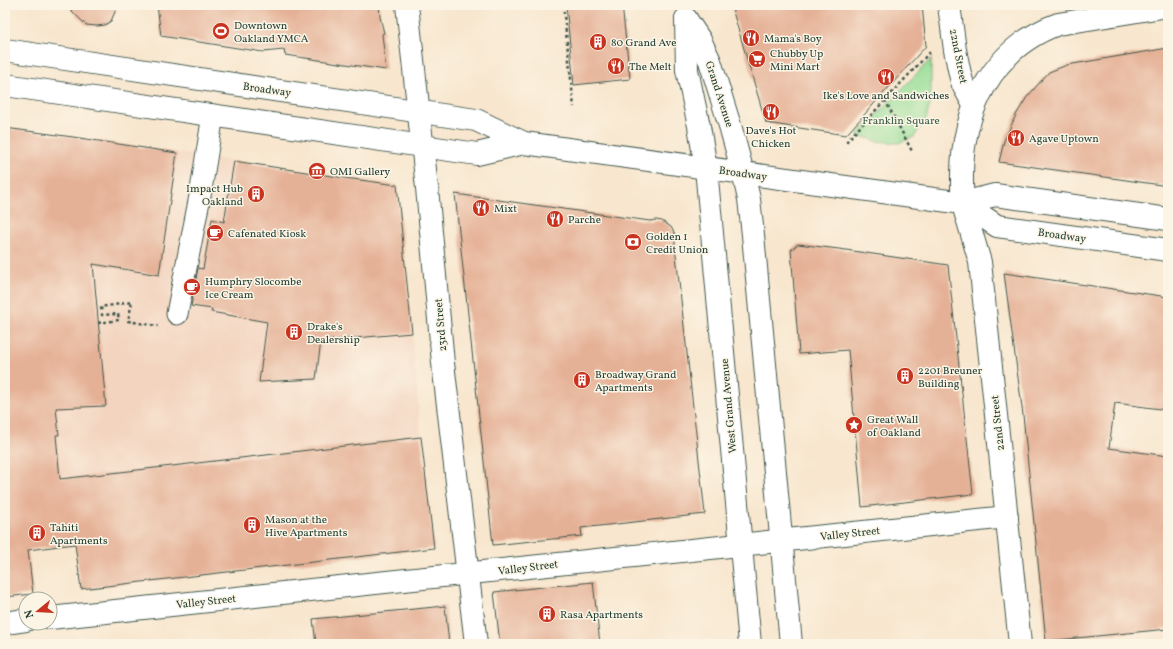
<svg xmlns="http://www.w3.org/2000/svg" width="1173" height="649" viewBox="0 0 1173 649" font-family="Vollkorn,serif">
<style>
.built{fill:#f3d4bf}
.green{fill:#96dd96;stroke:#5a8d65}
.building{fill:#e5b196}
.lines{fill:none;stroke-linecap:round;stroke-linejoin:round}
.pedestrian-casing{stroke:#40564b;stroke-width:23}
.minor-casing{stroke:#40564b;stroke-width:24}
.secondary-casing{stroke:#40564b;stroke-width:24}
.primary-casing{stroke:#40564b;stroke-width:24}
.path{stroke:#40564b;stroke-width:2.5;stroke-dasharray:3 3;stroke-linecap:butt}
.pedestrian{stroke:#fff;stroke-width:21}
.minor{stroke:#fff;stroke-width:22}
.secondary{stroke:#fff;stroke-width:22}
.primary{stroke:#fff;stroke-width:22}
.labels{text-anchor:middle;stroke-width:3;stroke-linejoin:round;paint-order:stroke}
.poi-label{font-size:11px;fill:#1f3d34;stroke:#fcf5e5;text-anchor:start}
.street-label{font-size:11px;fill:#1f3d34;stroke:#fcf5e5}
.park-label{font-size:11px;fill:#375d48;stroke:#fcf5e5}
</style>
<rect width="100%" height="100%" fill="#fcf5e5"/>
<filter id="ink" filterUnits="userSpaceOnUse"><feTurbulence type="fractalNoise" baseFrequency=".025" numOctaves="2"/><feDisplacementMap in="SourceGraphic" scale="8" xChannelSelector="R" yChannelSelector="G"/><feConvolveMatrix kernelMatrix="1 2 1 2 8 2 1 2 1" color-interpolation-filters="sRGB"/></filter>
<filter id="wash" filterUnits="userSpaceOnUse"><feTurbulence type="fractalNoise" baseFrequency=".012" numOctaves="4" result="noise"/><feDisplacementMap in="SourceGraphic" scale="16" xChannelSelector="R" yChannelSelector="G"/><feGaussianBlur stdDeviation="0.9" result="paint"/><feColorMatrix in="noise" values="0 0 0 0 0 0 0 0 0 0 0 0 0 0 0 0 0 1.4 0 .05"/><feComposite in="paint" operator="in"/></filter>
<g filter="url(#wash)">
<rect width="100%" height="100%" fill="#f8e6ce"/>
<path class="built" d="M15,129L73,137L345,178L397,185L412,333L421,437L68,478L71,505L5,441L59,434Z"/>
<path class="green" d="M931,59V101L926,119L914,137L898,143L877,141L857,135Z"/>
<g id="blocks">
<g class="building">
<path d="M66,5H118L111,21L105,25L97,26L86,25Z"/>
<path d="M157,5H379L380,17L384,33L382,34L386,70L285,55L284,50L263,52L161,36Z"/>
<path d="M566,5H622L630,79L574,85Z"/>
<path d="M731,5H922L926,46L846,135L766,123Z"/>
<path d="M1168,48V186L999,162L1004,141L1016,115L1027,97L1049,72L1067,65Z"/>
<path d="M5,128L73,137L177,153L159,275L93,264L106,406L56,408L59,435H56L60,479L421,437L434,548L81,589L75,544L28,550L33,594L5,597Z"/>
<path d="M234,161L345,178L397,185L412,333L321,341L316,379L259,382L267,322L211,312L212,309L191,306L198,268L203,269L212,219L224,222Z"/>
<path d="M455,194L650,221L656,220L662,221L671,227L675,234V246L705,514L581,528L582,536L493,545Z"/>
<path d="M798,244L839,249L948,265L973,494L862,507L848,350L799,354L791,250Z"/>
<path d="M1004,273L1168,297V410L1115,403L1109,448L1168,456V629L1046,641L1023,415Z"/>
<path d="M593,582L600,644H500L494,592Z"/>
<path d="M445,606L449,644H316L313,619Z"/>
</g>
</g>
</g>
<g filter="url(#ink)">
<use href="#blocks" fill-opacity="0" stroke="#40564b" stroke-width="1"/>
<g class="lines">
<defs>
<path id="pedestrian" d="M177,314L200,196L213,115"/>
<g id="minor">
<path d="M407,5L427,188L443,363L476,644"/>
<path d="M949,5L955,50L960,74L963,85L974,105"/>
<path d="M50,618C369,584 687,549 1007,517"/>
<path d="M5,623L26,620"/>
<path d="M1020,644L980,262C976,248 972,235 968,221C966,215 964,209 963,203C962,196 962,187 962,179C961,112 992,48 1058,24L1168,6"/>
</g>
<g id="secondary">
<path d="M686,19L700,40L710,61L731,129L743,173"/>
<path d="M686,19L687,70L699,126L706,168"/>
</g>
<g id="primary">
<path d="M5,50L476,120L524,143L963,203L995,195L1168,219"/>
<path d="M5,85L477,154L524,143"/>
<path d="M706,168L750,644"/>
<path d="M743,173L749,199L753,235L791,644"/>
<path d="M963,203L997,226L1168,250"/>
</g>
</defs>
<use href="#pedestrian" class="pedestrian-casing"/>
<use href="#minor" class="minor-casing"/>
<use href="#secondary" class="secondary-casing"/>
<use href="#primary" class="primary-casing"/>
<g class="path">
<path d="M563,5L574,107"/>
<path d="M885,100L913,153"/>
<path d="M846,142L929,53H931"/>
<path d="M98,323L119,320L118,314L102,315L101,307L132,302L128,321L158,326"/>
</g>
<use href="#pedestrian" class="pedestrian"/>
<use href="#minor" class="minor"/>
<use href="#secondary" class="secondary"/>
<use href="#primary" class="primary"/>
</g>
</g>
<defs>
<symbol id="stadium-disc" viewBox="-11 -11 22 22"><circle r="9.5" fill="#c8321e" stroke="#fcf5e5"/><path d="M0-5a6.5 5 0 1 0 0 10a6.5 5 0 1 0 0-10ZM-3.5-1.8h7v3.6h-7Z" fill="#fff"/></symbol>
<symbol id="restaurant-disc" viewBox="-11 -11 22 22"><circle r="9.5" fill="#c8321e" stroke="#fcf5e5"/><path d="M-5-6h1v4h1v-4h1v4h1v-4h1v5L-1.5 .5V6h-2V.5L-5-1ZM5-6V6H3V1.5H1.5Q1.5-4 5-6Z" fill="#fff"/></symbol>
<symbol id="building-disc" viewBox="-11 -11 22 22"><circle r="9.5" fill="#c8321e" stroke="#fcf5e5"/><path d="M-4-6H4V6H1V3H-1V6H-4ZM-2.5-4.3h1.7v1.8h-1.7ZM.8-4.3h1.7v1.8H.8ZM-2.5-1h1.7V.8h-1.7ZM.8-1h1.7V.8H.8Z" fill="#fff"/></symbol>
<symbol id="supermarket-disc" viewBox="-11 -11 22 22"><circle r="9.5" fill="#c8321e" stroke="#fcf5e5"/><path d="M-6-5.5h2.5l.6 2H6L4.5 2H-2.5L-4.4-4H-6ZM-1.5 3.2a1.3 1.3 0 1 0 .1 0ZM3 3.2a1.3 1.3 0 1 0 .1 0Z" fill="#fff"/></symbol>
<symbol id="museum-disc" viewBox="-11 -11 22 22"><circle r="9.5" fill="#c8321e" stroke="#fcf5e5"/><path d="M0-6L6-3V-2H-6V-3ZM-5-1h2V3h-2ZM-1-1h2V3h-2ZM3-1h2V3H3ZM-6 4H6V6H-6Z" fill="#fff"/></symbol>
<symbol id="cafe-disc" viewBox="-11 -11 22 22"><circle r="9.5" fill="#c8321e" stroke="#fcf5e5"/><path d="M-5.5-4.5H6V0H3Q3 3.5 0 3.5H-2.5Q-5.5 3.5-5.5 0ZM3-3.2v2h1.7v-2ZM-6 4.5H4V6H-6Z" fill="#fff"/></symbol>
<symbol id="bank-disc" viewBox="-11 -11 22 22"><circle r="9.5" fill="#c8321e" stroke="#fcf5e5"/><path d="M-6-4H6V4H-6ZM0-2.3a2.3 2.3 0 1 0 0 4.6a2.3 2.3 0 1 0 0-4.6Z" fill="#fff"/></symbol>
<symbol id="sight-disc" viewBox="-11 -11 22 22"><circle r="9.5" fill="#c8321e" stroke="#fcf5e5"/><path d="M0-6L1.8-2.2L6-1.7L2.9 1.2L3.7 5.4L0 3.3L-3.7 5.4L-2.9 1.2L-6-1.7L-1.8-2.2Z" fill="#fff"/></symbol>
</defs>
<g fill-rule="evenodd">
<use href="#stadium-disc" x="211" y="21" width="20" height="20"/>
<use href="#restaurant-disc" x="741" y="28" width="20" height="20"/>
<use href="#building-disc" x="588" y="32" width="20" height="20"/>
<use href="#supermarket-disc" x="747" y="49" width="20" height="20"/>
<use href="#restaurant-disc" x="606" y="56" width="20" height="20"/>
<use href="#restaurant-disc" x="876" y="67" width="20" height="20"/>
<use href="#restaurant-disc" x="761" y="102" width="20" height="20"/>
<use href="#restaurant-disc" x="1006" y="128" width="20" height="20"/>
<use href="#museum-disc" x="307" y="161" width="20" height="20"/>
<use href="#building-disc" x="246" y="184" width="20" height="20"/>
<use href="#restaurant-disc" x="471" y="198" width="20" height="20"/>
<use href="#restaurant-disc" x="545" y="209" width="20" height="20"/>
<use href="#cafe-disc" x="205" y="223" width="20" height="20"/>
<use href="#bank-disc" x="623" y="232" width="20" height="20"/>
<use href="#cafe-disc" x="182" y="277" width="20" height="20"/>
<use href="#building-disc" x="284" y="322" width="20" height="20"/>
<use href="#building-disc" x="895" y="366" width="20" height="20"/>
<use href="#building-disc" x="572" y="370" width="20" height="20"/>
<use href="#sight-disc" x="844" y="415" width="20" height="20"/>
<use href="#building-disc" x="242" y="515" width="20" height="20"/>
<use href="#building-disc" x="27" y="523" width="20" height="20"/>
<use href="#building-disc" x="537" y="604" width="20" height="20"/>
</g>
<g class="labels">
<g class="poi-label">
<text x="234" y="29">Downtown<tspan x="234" dy="13">Oakland YMCA</tspan></text>
<text x="764" y="42">Mama's Boy</text>
<text x="611" y="46">80 Grand Ave</text>
<text x="770" y="57">Chubby Up<tspan x="770" dy="13">Mini Mart</tspan></text>
<text x="629" y="70">The Melt</text>
<text x="886" y="99" text-anchor="middle">Ike's Love and Sandwiches</text>
<text x="771" y="134" text-anchor="middle">Dave's Hot<tspan x="771" dy="13">Chicken</tspan></text>
<text x="1029" y="142">Agave Uptown</text>
<text x="330" y="175">OMI Gallery</text>
<text x="243" y="192" text-anchor="end">Impact Hub<tspan x="243" dy="13">Oakland</tspan></text>
<text x="494" y="212">Mixt</text>
<text x="568" y="223">Parche</text>
<text x="228" y="237">Cafenated Kiosk</text>
<text x="646" y="240">Golden 1<tspan x="646" dy="13">Credit Union</tspan></text>
<text x="205" y="285">Humphry Slocombe<tspan x="205" dy="13">Ice Cream</tspan></text>
<text x="307" y="330">Drake's<tspan x="307" dy="13">Dealership</tspan></text>
<text x="918" y="374">2201 Breuner<tspan x="918" dy="13">Building</tspan></text>
<text x="595" y="378">Broadway Grand<tspan x="595" dy="13">Apartments</tspan></text>
<text x="867" y="423">Great Wall<tspan x="867" dy="13">of Oakland</tspan></text>
<text x="265" y="523">Mason at the<tspan x="265" dy="13">Hive Apartments</tspan></text>
<text x="50" y="531">Tahiti<tspan x="50" dy="13">Apartments</tspan></text>
<text x="560" y="618">Rasa Apartments</text>
</g>
<g class="street-label">
<text transform="translate(959 56) rotate(79)" y="4">22nd Street</text>
<text transform="translate(267 89) rotate(8)" y="4">Broadway</text>
<text transform="translate(720 94) rotate(72)" y="4">Grand Avenue</text>
<text transform="translate(743 173) rotate(8)" y="4">Broadway</text>
<text transform="translate(1062 235) rotate(8)" y="4">Broadway</text>
<text transform="translate(440 325) rotate(-95)" y="4">23rd Street</text>
<text transform="translate(728 406) rotate(-95)" y="4">West Grand Avenue</text>
<text transform="translate(997 423) rotate(-96)" y="4">22nd Street</text>
<text transform="translate(850 533) rotate(-6)" y="4">Valley Street</text>
<text transform="translate(528 567) rotate(-7)" y="4">Valley Street</text>
<text transform="translate(206 601) rotate(-6)" y="4">Valley Street</text>
</g>
<g class="park-label">
<text x="901" y="124">Franklin Square</text>
</g>
</g>
<rect width="1173" height="649" fill="none" stroke="#fcf5e5" stroke-width="20"/>
<g transform="translate(38 611) rotate(252)"><circle r="19" fill="#fcf5e5" stroke="#a4ab9e"/>
<path d="M0-3L7 15L0 10L-7 15Z" fill="#c8321e"/>
<text y="-6" font-size="11" font-weight="bold" text-anchor="middle" fill="#1f3d34">N</text>
</g>
</svg>
